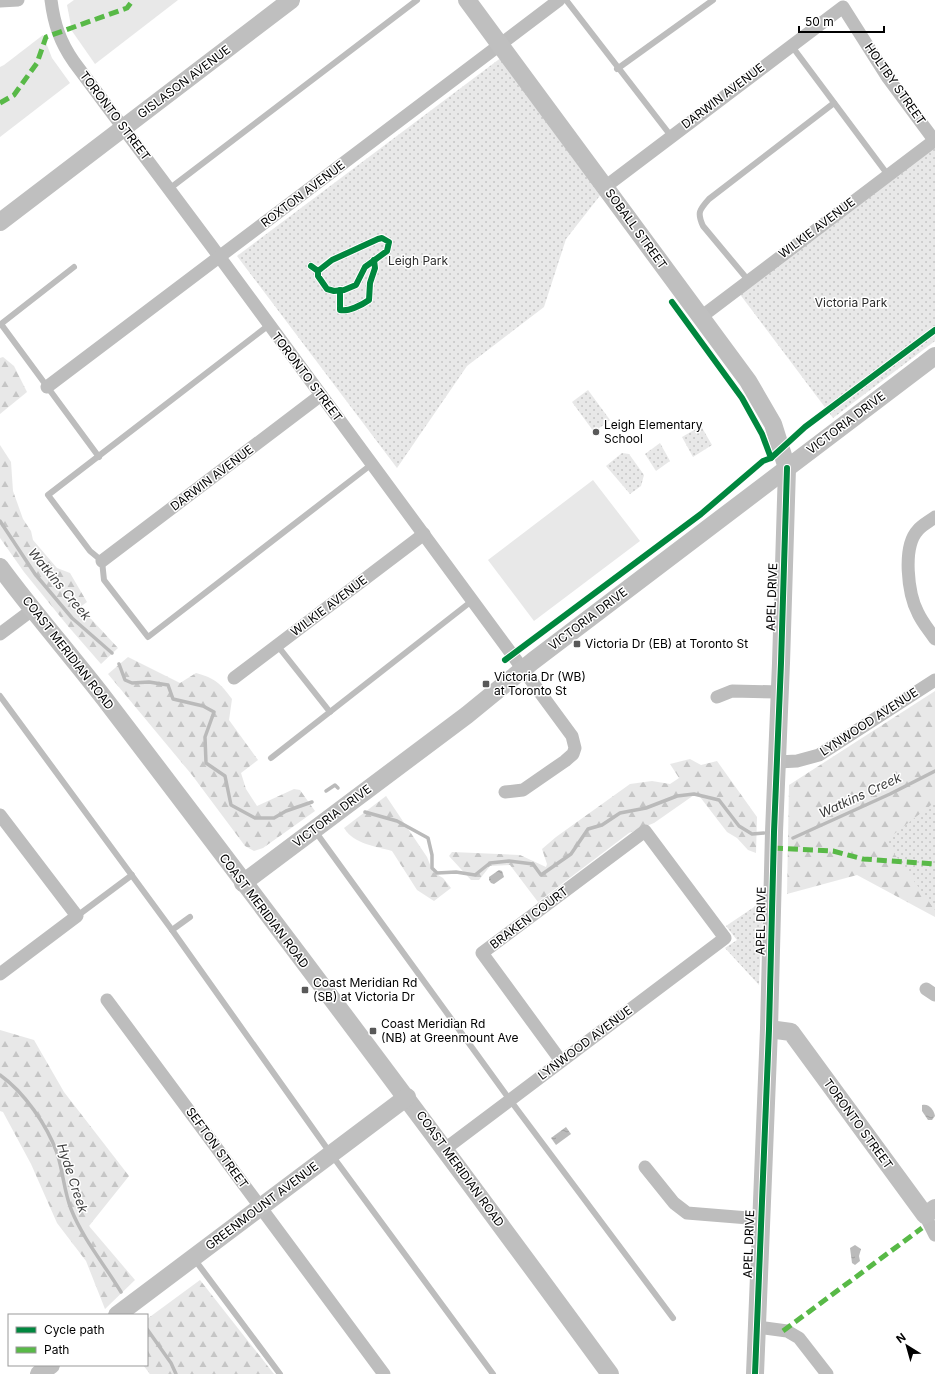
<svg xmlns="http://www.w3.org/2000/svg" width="935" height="1374" viewBox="0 0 935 1374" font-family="Inter,sans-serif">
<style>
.grass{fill:#e8e8e8}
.forest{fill:url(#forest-firs)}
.park{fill:url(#park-dots)}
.water{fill:url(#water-ripples)}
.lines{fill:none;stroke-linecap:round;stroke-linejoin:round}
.stream{stroke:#bababa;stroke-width:3.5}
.lane{stroke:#bdbdbd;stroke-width:6}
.street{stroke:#bdbdbd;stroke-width:13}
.secondary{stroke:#bfbfbf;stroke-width:18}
.quiet{stroke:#58b947;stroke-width:5;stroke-dasharray:10 5;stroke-linecap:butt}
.cycleway-casing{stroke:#fff;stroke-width:8}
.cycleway{stroke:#00873e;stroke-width:6}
.poi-dot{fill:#595959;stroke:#fff;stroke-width:1.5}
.labels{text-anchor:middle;stroke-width:3;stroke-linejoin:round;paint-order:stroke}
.street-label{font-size:12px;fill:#000;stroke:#fff}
.park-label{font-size:12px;fill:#2d2d2d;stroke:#fff}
.poi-label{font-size:12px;fill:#000;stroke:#fff;text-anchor:start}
.water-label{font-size:13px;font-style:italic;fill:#3e3e3e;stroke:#fff}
</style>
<defs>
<pattern id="forest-firs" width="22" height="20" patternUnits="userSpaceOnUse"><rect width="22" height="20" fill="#e8e8e8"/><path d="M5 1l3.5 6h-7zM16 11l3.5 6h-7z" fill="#c5c5c5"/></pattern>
<pattern id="park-dots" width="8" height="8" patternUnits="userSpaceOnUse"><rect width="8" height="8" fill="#e8e8e8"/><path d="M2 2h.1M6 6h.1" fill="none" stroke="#c5c5c5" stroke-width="1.8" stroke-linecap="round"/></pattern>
<pattern id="water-ripples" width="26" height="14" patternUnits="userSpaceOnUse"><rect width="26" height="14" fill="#bababa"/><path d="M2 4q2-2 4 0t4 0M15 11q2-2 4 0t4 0" fill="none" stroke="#9e9e9e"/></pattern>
</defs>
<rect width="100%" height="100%" fill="#fff"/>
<g class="grass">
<path d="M74,0H178L95,64L72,31L67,5Z"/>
<path d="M43,35L52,58L70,83L0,137V67L4,65Z"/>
<path d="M593,480L640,541L534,621L488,560Z"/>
</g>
<g class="forest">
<path d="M3,357L14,366L27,392L0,414V358Z"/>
<path d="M0,445L11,462L13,491L23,519L31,531L33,540L57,568L70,573L87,602L80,607L118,648L101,664L67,625L24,572L0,538Z"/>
<path d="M128,657L180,683L196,673C215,678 221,684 232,699L229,720L258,760L241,773L246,789L257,806L294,789L300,790L315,811L263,848L254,851L245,846L192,775L108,674Z"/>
<path d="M935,691V917L857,875L787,894L789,785Z"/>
<path d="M690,759L701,765L717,761L757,817L756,853L748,850L737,838L727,832L697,793L654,823L629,833L538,902L510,865L490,866L479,880H471L449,856L452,852L520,855L546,867L547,864L542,849L556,837L630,784L652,781L670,784L679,778L670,764Z"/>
<path d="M386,796L427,857L433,872L443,878L451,888L434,901L417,890L392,851C375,846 354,844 344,828Z"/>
<path d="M0,1030L34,1040L64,1092L129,1176L89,1226L135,1280L105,1309L86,1261L57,1223L31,1164L3,1112L0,1111Z"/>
<path d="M200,1280L274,1374H150L143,1365H147V1319Z"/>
</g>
<g class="park">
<path d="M502,57L602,193L566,239L544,307L467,366L397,468L237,256Z"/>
<path d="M935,140V341L833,418L736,289Z"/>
<path d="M588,390L610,420L594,432L572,402Z"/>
<path d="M701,426L712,445L693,457L682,437Z"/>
<path d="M660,443L670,461L656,471L645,454Z"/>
<path d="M622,453L629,454L644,475L641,486L630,494L606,466Z"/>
<path d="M935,802V910L885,841Z"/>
<path d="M763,901L759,985L725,948L737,940L726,926Z"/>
</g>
<g class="water">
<path d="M499,870L502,871L504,877L494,884L491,883L489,880V877Z"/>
<path d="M922,1105C929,1103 934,1110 935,1116L932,1120H928L922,1111Z"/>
<path d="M566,1127L571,1134L556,1145L551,1138Z"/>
<path d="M855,1245L861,1249L859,1256L860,1261L855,1265L852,1263L850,1248Z"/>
</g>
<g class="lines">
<g class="stream">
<path d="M0,521L35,574L72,618L112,653"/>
<path d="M119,664L125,680L132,683L149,682L168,685L173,699L203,706L214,712L205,737L206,763L225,776L231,805L255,818H274L286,811L312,802"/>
<path d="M326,791L335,785L338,788"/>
<path d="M365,812L397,821L428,838L432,855V868L437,873L456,872L475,875L490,863L509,861L533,864L541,875L571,854L588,829L602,825L620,813L646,808L677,796L694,794L719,800L739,826L752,834L764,833"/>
<path d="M793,838L890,794L935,771"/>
<path d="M0,1075C24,1092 47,1125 57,1153C63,1171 64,1191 71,1209C83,1239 104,1264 121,1292"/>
<path d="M147,1329L171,1363L176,1374"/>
</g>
<g class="lane">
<path d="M566,0L671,136"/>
<path d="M791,45L888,175"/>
<path d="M617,69L713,0"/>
<path d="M169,189L417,0"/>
<path d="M74,267L1,324L99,457"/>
<path d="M748,280L703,226C697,213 699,210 709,199L834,103"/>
<path d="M269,325L48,495L90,551L102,561L104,580L148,637L372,464"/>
<path d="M277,645L330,712"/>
<path d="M0,696L172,930"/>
<path d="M271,758L473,600"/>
<path d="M315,831L510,1100L673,1318"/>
<path d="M77,916L132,875"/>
<path d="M190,917L172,930L331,1154L493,1374"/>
<path d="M195,1260L280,1374"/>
</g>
<g class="street">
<path d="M51,0C54,24 60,42 74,62L210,244L572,736L575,748L573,754L565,761L523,790L505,792"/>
<path d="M0,1L18,0"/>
<path d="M605,187L843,7L888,78L934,140"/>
<path d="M701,317L935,140"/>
<path d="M47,387L559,0"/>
<path d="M935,517C930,521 922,525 918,530C902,547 908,594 918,613C922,622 929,630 935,639"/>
<path d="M102,561L321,395"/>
<path d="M0,634L32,610"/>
<path d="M234,678L424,534"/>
<path d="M717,697L732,691L780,692"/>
<path d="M778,762L797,761L819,755L935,680"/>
<path d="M0,815L77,916L0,974"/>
<path d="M926,989L935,995"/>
<path d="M107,1000L384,1374"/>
<path d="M445,1149L725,938L645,831L482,953L561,1061"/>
<path d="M645,1167L674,1203L687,1213L761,1219"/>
<path d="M925,1215L935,1235"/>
<path d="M757,1327L787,1331L799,1338L827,1374"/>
</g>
<g class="secondary">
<path d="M467,0L748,381L773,424L787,468L781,663L774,832L769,1029L755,1374"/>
<path d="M0,222L291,0"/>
<path d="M0,567C33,612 70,654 104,698C275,922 444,1147 610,1374"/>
<path d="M243,883L467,715L533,661L935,356"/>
<path d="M769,1029L791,1032L925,1215L935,1208"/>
<path d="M117,1315L407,1097"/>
<path d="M39,1374L51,1365"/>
</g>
<g class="quiet">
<path d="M0,103L14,95L37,63L46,37L127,8L133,0"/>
<path d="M773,848L833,851L863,859L935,864"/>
<path d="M783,1331L922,1228"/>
</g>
<defs>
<g id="cycleway">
<path d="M311,266L318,271V276L327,289L334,291L344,290L356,285L365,267L387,251L389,242L382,238L378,239L332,260L318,271"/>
<path d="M340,290V310C348,312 362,305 369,300L370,283L375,268L374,260"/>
<path d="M771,458L805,427L935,330"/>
<path d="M505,660L701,514L763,461L771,458L762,434L742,398L672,302"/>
<path d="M755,1374L769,1029L774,832L781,663L787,468"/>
</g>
</defs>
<use href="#cycleway" class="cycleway-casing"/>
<use href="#cycleway" class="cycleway"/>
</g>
<g class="poi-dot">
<circle cx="596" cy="432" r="4"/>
<rect x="573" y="640" width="8" height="8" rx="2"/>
<rect x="482" y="680" width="8" height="8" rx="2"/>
<rect x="301" y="986" width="8" height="8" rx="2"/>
<rect x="369" y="1027" width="8" height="8" rx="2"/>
</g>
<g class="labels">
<g class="street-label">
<text transform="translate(184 82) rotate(-37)" y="4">GISLASON AVENUE</text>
<text transform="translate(895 84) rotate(55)" y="4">HOLTBY STREET</text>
<text transform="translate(723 96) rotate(-37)" y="4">DARWIN AVENUE</text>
<text transform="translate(115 116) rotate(53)" y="4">TORONTO STREET</text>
<text transform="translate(303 194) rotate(-37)" y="4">ROXTON AVENUE</text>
<text transform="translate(817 228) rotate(-37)" y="4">WILKIE AVENUE</text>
<text transform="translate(636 229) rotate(54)" y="4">SOBALL STREET</text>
<text transform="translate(307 377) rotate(53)" y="4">TORONTO STREET</text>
<text transform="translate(846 423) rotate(-37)" y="4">VICTORIA DRIVE</text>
<text transform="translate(212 478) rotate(-37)" y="4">DARWIN AVENUE</text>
<text transform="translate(772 597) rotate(-88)" y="4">APEL DRIVE</text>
<text transform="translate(329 606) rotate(-37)" y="4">WILKIE AVENUE</text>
<text transform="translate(588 619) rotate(-37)" y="4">VICTORIA DRIVE</text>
<text transform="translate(68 653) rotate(52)" y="4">COAST MERIDIAN ROAD</text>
<text transform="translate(869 722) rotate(-33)" y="4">LYNWOOD AVENUE</text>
<text transform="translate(332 816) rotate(-37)" y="4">VICTORIA DRIVE</text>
<text transform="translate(264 911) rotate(53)" y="4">COAST MERIDIAN ROAD</text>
<text transform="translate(529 918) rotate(-37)" y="4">BRAKEN COURT</text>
<text transform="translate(761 921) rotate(-89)" y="4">APEL DRIVE</text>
<text transform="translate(585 1043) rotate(-37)" y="4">LYNWOOD AVENUE</text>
<text transform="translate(858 1124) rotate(54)" y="4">TORONTO STREET</text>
<text transform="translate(217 1148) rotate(54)" y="4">SEFTON STREET</text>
<text transform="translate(460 1169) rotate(54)" y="4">COAST MERIDIAN ROAD</text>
<text transform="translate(262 1206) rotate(-37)" y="4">GREENMOUNT AVENUE</text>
<text transform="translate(749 1244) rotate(-88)" y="4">APEL DRIVE</text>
</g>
<g class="park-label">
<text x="418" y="265">Leigh Park</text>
<text x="851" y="307">Victoria Park</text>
</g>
<g class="poi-label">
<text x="604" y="429">Leigh Elementary<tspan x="604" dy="14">School</tspan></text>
<text x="585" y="648">Victoria Dr (EB) at Toronto St</text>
<text x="494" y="681">Victoria Dr (WB)<tspan x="494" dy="14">at Toronto St</tspan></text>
<text x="313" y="987">Coast Meridian Rd<tspan x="313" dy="14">(SB) at Victoria Dr</tspan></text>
<text x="381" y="1028">Coast Meridian Rd<tspan x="381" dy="14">(NB) at Greenmount Ave</tspan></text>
</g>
<g class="water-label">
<text transform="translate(60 584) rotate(50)" y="5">Watkins Creek</text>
<text transform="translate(860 795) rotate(-25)" y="5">Watkins Creek</text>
<text transform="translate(73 1178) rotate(72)" y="5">Hyde Creek</text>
</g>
</g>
<rect x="8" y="1314" width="140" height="52" fill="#ffffff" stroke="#999999"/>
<rect x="16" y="1327" width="20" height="6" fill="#00873e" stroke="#999999"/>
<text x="44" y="1334" font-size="12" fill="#000000">Cycle path</text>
<rect x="16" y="1347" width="20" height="6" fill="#58b947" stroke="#999999"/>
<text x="44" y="1354" font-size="12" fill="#000000">Path</text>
<g transform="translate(907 1346) rotate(323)" stroke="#ffffff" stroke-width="3" paint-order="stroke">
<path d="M0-3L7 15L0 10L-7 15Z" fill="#000000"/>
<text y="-6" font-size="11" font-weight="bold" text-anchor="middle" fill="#000000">N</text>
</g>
<path d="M799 26v6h85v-6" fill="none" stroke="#000000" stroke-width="2"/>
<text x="805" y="26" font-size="12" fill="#000000" stroke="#ffffff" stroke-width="3" paint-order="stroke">50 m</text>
</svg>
